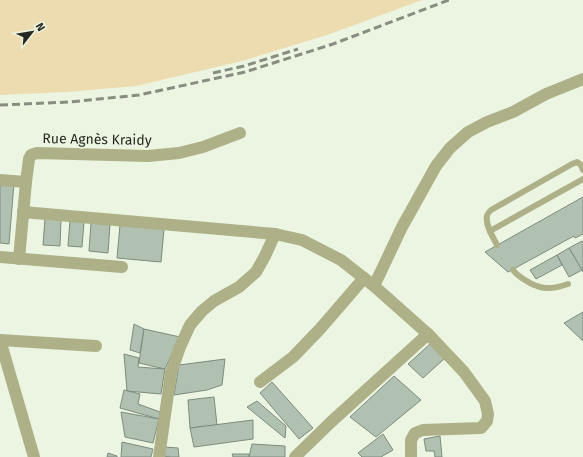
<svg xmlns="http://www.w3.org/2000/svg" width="583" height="457" viewBox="0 0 583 457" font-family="'Fira Sans',sans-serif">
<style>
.green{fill:#eddcaf}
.building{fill:#b0c0b1;stroke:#7d8c7e}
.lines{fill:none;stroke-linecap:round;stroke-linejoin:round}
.service{stroke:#aeb087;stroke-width:6}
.minor{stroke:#aeb087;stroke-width:12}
.rail{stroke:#878e81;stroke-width:3;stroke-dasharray:8 4;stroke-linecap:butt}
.labels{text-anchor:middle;stroke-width:3.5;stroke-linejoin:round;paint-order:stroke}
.street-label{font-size:14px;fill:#262922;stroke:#ebf5e2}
</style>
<rect width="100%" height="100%" fill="#ebf5e2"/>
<path class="green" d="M0,0H422L330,34L242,61L136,86L67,92L0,95Z"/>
<g class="building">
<path d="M0,182L14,183L9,244L0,243Z"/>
<path d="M583,197V234L575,238L574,236L508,272L485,252Z"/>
<path d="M45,218L61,219L60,246L43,245Z"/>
<path d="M70,220L84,222L82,247L68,246Z"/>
<path d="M91,223L110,224L108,253L89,251Z"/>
<path d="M120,225L164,229L161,262L117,258Z"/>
<path d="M582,241L583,243V272L569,248Z"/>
<path d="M569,248L582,270L569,277L557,255Z"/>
<path d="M557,255L562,265L536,279L530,270Z"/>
<path d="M583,312V341L564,323Z"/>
<path d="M134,324L144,329L140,353L130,350Z"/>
<path d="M144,329L180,337L165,369L139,363Z"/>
<path d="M430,344L444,359L423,378L408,364Z"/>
<path d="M124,354L139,358L138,367L165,369L161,394L127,391Z"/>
<path d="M225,359L222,385L207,390L174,395L179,365Z"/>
<path d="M394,376L421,400L376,437L350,417Z"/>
<path d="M272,382L313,428L299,439L260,393Z"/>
<path d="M124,390L140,394L138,404L160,412L159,419L120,408Z"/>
<path d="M214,397L217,425L190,428L188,400Z"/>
<path d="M257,401L286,426L285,438L247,407Z"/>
<path d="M121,412L159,419L153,443L125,437Z"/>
<path d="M253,420V439L194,447L190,428Z"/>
<path d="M383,434L393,450L381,457H362L358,453Z"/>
<path d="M440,436L442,457H435L434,451H426L424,439Z"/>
<path d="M122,442L153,449L151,457H121Z"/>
<path d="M252,444L285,446V457H249Z"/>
<path d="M164,447L178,448L179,457H169V456L165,457Z"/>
<path d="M108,453L117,456V457H107Z"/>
<path d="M232,454H249V457H233Z"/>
</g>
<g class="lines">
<g class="service">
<path d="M490,231L583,179"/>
<path d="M497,245C493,237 485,225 487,216C487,214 490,211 491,210L572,164L577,162L581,165L583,170"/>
<path d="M513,270C516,274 520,277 525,280C540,290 551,290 568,284"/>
</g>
<g class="minor">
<path d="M0,180L26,182"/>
<path d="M23,212L275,234L302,240L341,260L374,286L428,334L464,372L485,401L488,414L487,421L481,428L423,430L415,433L411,440V457"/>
<path d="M0,257L122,267"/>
<path d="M19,259L26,182L29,159L31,155L37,153L148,156L179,153L203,147L240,133"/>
<path d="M374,286L402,227L436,166L450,148L468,132L487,122L513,112L546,94L583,79"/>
<path d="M0,340L34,457"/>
<path d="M0,340L96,346"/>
<path d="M260,382L293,357L320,329L364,278"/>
<path d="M159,457L171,373L180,347L190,325L202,311L214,301L239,287L256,272L265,256L275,234"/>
<path d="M295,457L331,422L428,334"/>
</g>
<g class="rail">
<path d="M213,73L244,66L298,49"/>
<path d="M0,105L69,102L139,95L245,72L333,44L449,0"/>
</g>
</g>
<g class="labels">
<g class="street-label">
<text transform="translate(97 139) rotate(1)" y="5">Rue Agnès Kraidy</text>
</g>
</g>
<g transform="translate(32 32) rotate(59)" stroke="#ebf5e2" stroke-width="3" paint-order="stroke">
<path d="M0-3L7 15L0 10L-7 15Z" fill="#262922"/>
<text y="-6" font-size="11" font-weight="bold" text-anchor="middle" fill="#262922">N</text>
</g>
</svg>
